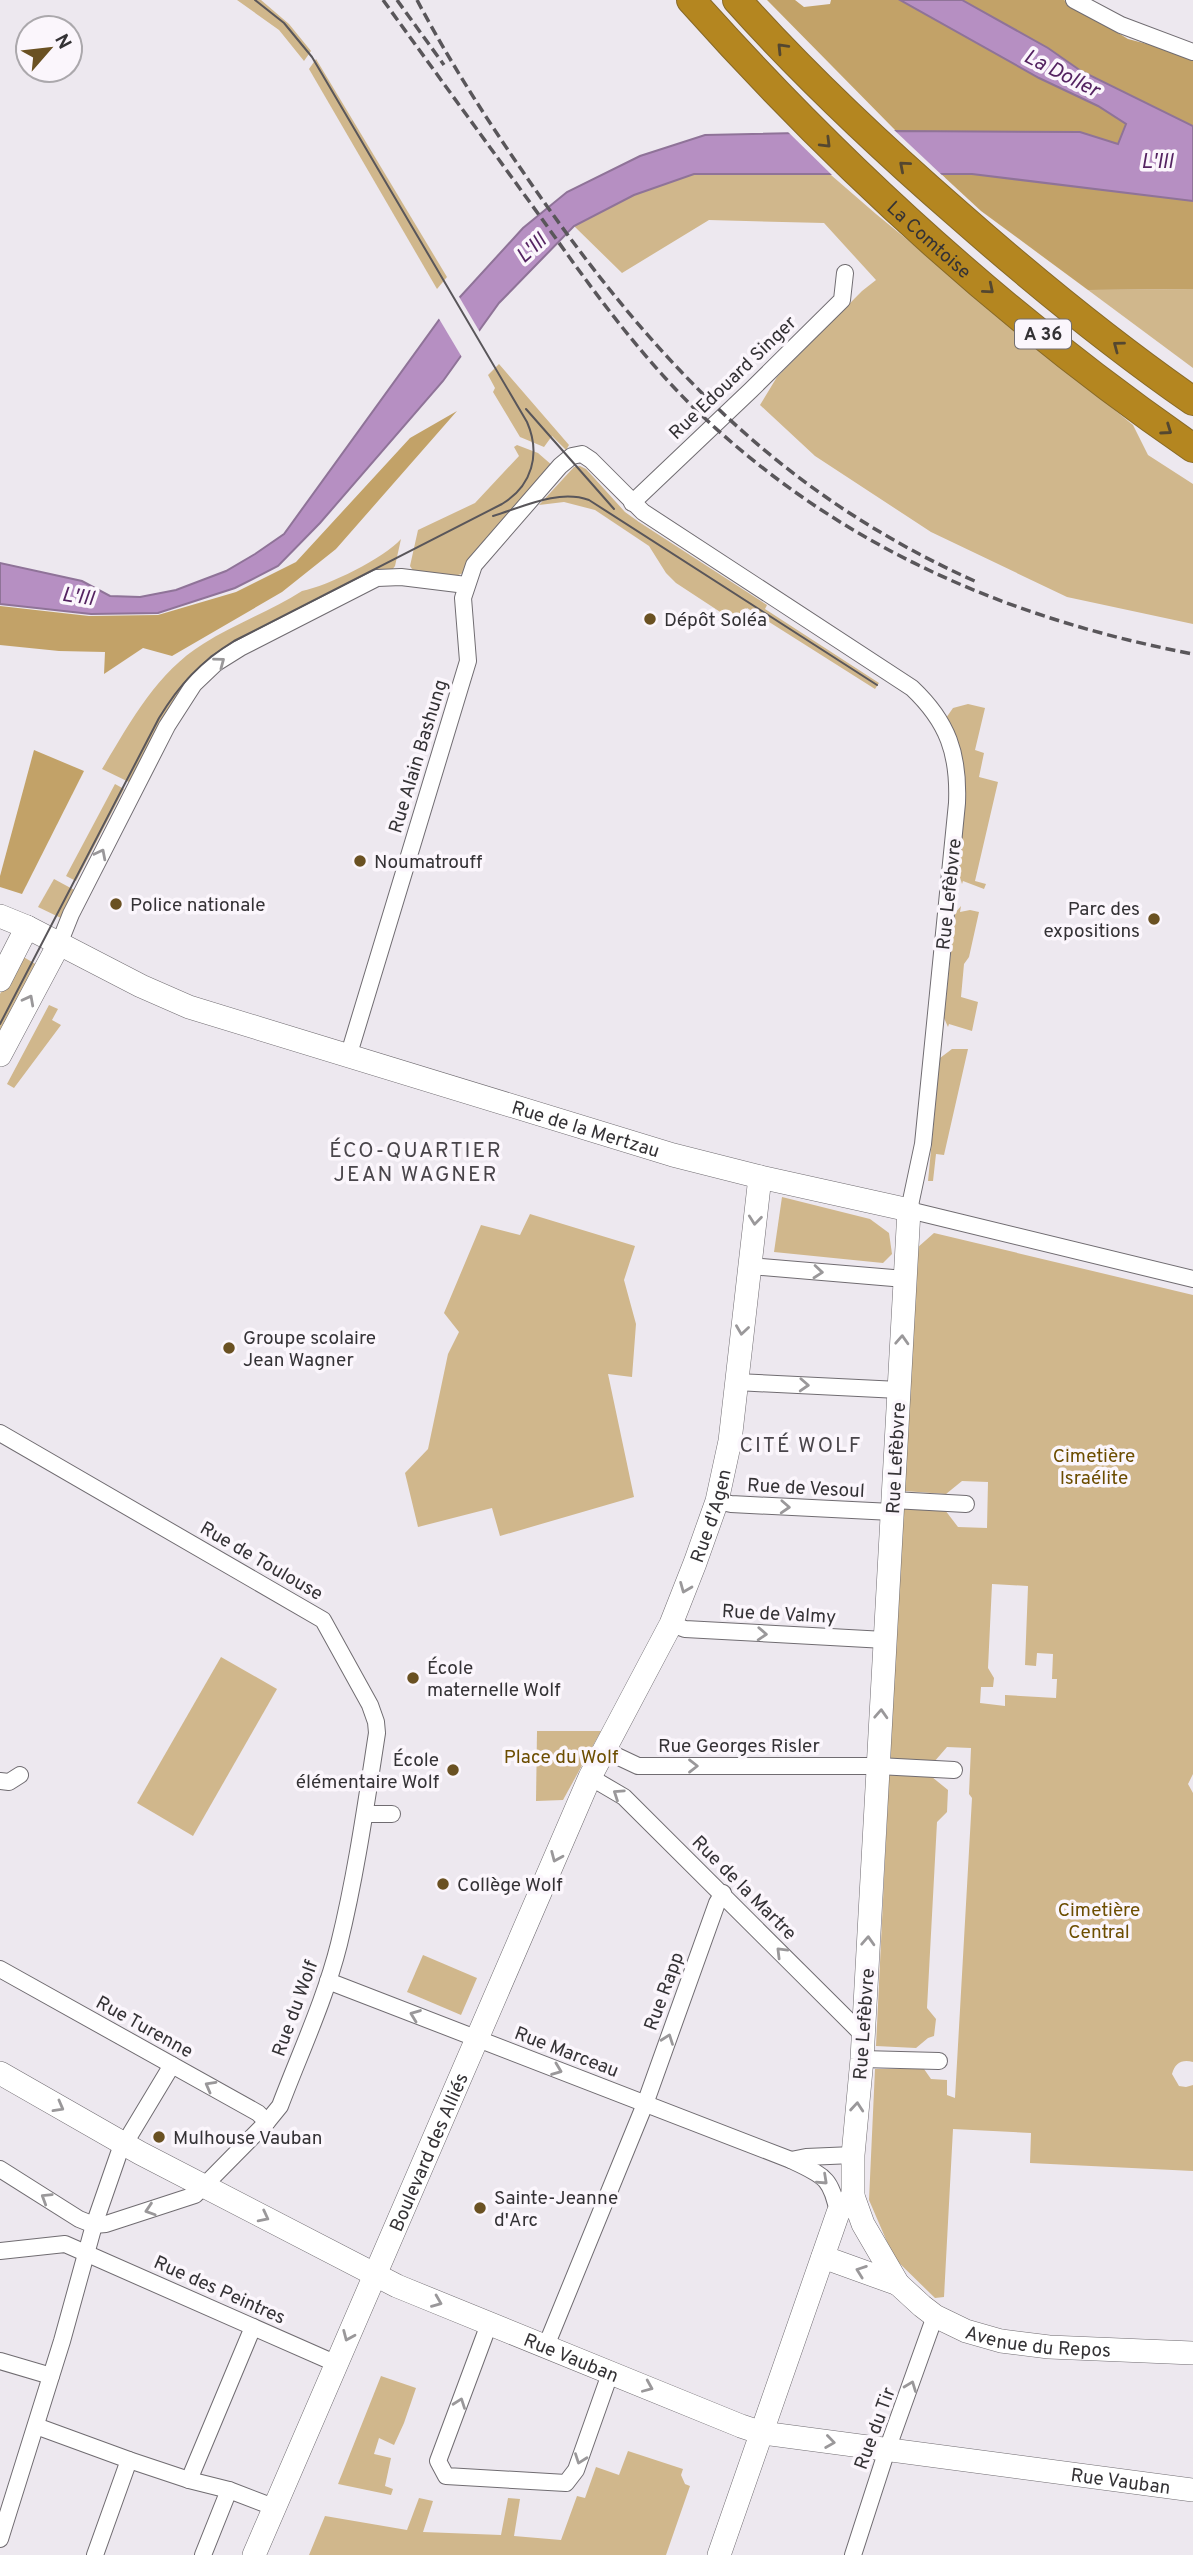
<svg xmlns="http://www.w3.org/2000/svg" width="1193" height="2555" viewBox="0 0 1193 2555" font-family="Overpass,sans-serif">
<style>
.green{fill:#d0b78c;fill-rule:evenodd}
.forest{fill:#c2a268}
.water{fill:#b68fc2;stroke:#8f7398;stroke-width:2}
.pier{fill:#ede8ef}
.lines{fill:none;stroke-linecap:round;stroke-linejoin:round}
.street-casing{stroke:#706c71;stroke-width:18}
.secondary-casing{stroke:#706c71;stroke-width:24}
.highway-casing{stroke:#876927;stroke-width:30}
.street{stroke:#fff;stroke-width:16}
.secondary{stroke:#fff;stroke-width:23}
.highway{stroke:#b48620;stroke-width:28}
.tram{stroke:#59565a;stroke-width:2}
.rail{stroke:#59565a;stroke-width:3.5;stroke-dasharray:10 5;stroke-linecap:butt}
.oneway{stroke:#544730}
.oneway2{stroke:#9a989a}
.poi-dot{fill:#6a5122;stroke:#fbf6fc;stroke-width:2.5}
.labels{text-anchor:middle;stroke-width:7;stroke-linejoin:round;paint-order:stroke}
.shield{fill:#fbf6fc;stroke:#706d71;stroke-width:2}
.shield-label{font-size:18px;font-weight:bold;fill:#343235}
.street-label{font-size:19px;fill:#343235;stroke:#fbf6fc}
.poi-label{font-size:19px;fill:#343235;stroke:#fbf6fc;text-anchor:start}
.park-label{font-size:19px;fill:#6c4d00;stroke:#fbf6fc}
.water-label{font-size:21px;font-style:italic;fill:#542361;stroke:#fbf6fc}
.neighbourhood-label{font-size:21px;letter-spacing:2px;fill:#49454a;stroke:#fbf6fc}
</style>
<rect width="100%" height="100%" fill="#ede8ef"/>
<g class="green">
<path d="M237,0H261L289,24L311,51L304,61L279,30Z"/>
<path d="M316,59L447,277L437,289L309,69Z"/>
<path d="M737,173L831,175L876,214L1133,425L1148,455L1193,484V624L1067,597L931,532L815,456L760,405L777,377L862,291L876,280L824,223L709,220L622,273L574,226L634,195L694,174Z"/>
<path d="M1193,289V368L1088,290Z"/>
<path d="M499,364L569,445L566,450L552,436L544,447L520,437L493,392L495,388L488,375Z"/>
<path d="M517,445L538,453L553,466L466,572L453,577L414,572L410,566L418,530L475,503L519,456L514,447Z"/>
<path d="M580,466L586,469L625,512L639,522L767,605L765,609L879,683L875,689L747,608L737,623L676,583L666,573L649,546L595,510L564,502L539,505L574,467Z"/>
<path d="M401,539L395,566L392,570L220,655L133,784L102,769C130,723 156,673 203,644C234,624 271,611 302,591C328,586 384,558 401,539Z"/>
<path d="M968,704L985,708L975,750L984,753L979,777L998,782L975,881L986,884L984,889L963,881L962,884L959,874L961,828L946,718L953,708Z"/>
<path d="M115,784L124,789L76,881L66,876Z"/>
<path d="M54,879L78,892L63,919L38,907Z"/>
<path d="M961,906L960,912L970,910L979,912L969,957L964,964L961,997L978,1002L972,1031L949,1024L948,1027L944,1018L955,913Z"/>
<path d="M20,955L39,966L0,1041V994Z"/>
<path d="M49,1005L58,1009L52,1020L61,1025L14,1088L7,1084Z"/>
<path d="M952,1049H968L944,1155L936,1154L933,1181H928L940,1058Z"/>
<path d="M782,1197L870,1219L889,1233L892,1254L883,1263L774,1252Z"/>
<path d="M530,1214L635,1246L624,1280L636,1324L632,1377L608,1374L634,1497L500,1536L492,1508L418,1527L405,1473L428,1449L448,1354L459,1332L444,1313L481,1225L520,1235Z"/>
<path d="M934,1233L1193,1295V1774L1188,1784L1193,1793V2062C1182,2059 1175,2063 1172,2074L1179,2086L1186,2087L1193,2085V2171L1030,2163L1031,2133L953,2129L944,2297L935,2298L894,2258L869,2200L875,2069H924L931,2079L947,2080V2095L955,2098L972,1798L969,1794L971,1748L947,1747L934,1762L890,1759L903,1508L945,1510L958,1527L987,1528L988,1482L962,1481L946,1494L904,1491L917,1248ZM992,1584L1028,1586L1025,1665L1036,1666L1037,1653L1053,1654L1052,1679H1057L1056,1698L1005,1695V1706L980,1703L981,1687H993L994,1678L988,1668Z"/>
<path d="M221,1657L277,1689L193,1836L137,1803Z"/>
<path d="M537,1731H601L563,1800L536,1801Z"/>
<path d="M889,1775L932,1777L948,1790L947,1812L937,1822L927,2008L936,2019L934,2036L928,2038L916,2048L876,2046Z"/>
<path d="M423,1955L477,1978L461,2015L407,1992Z"/>
<path d="M381,2376L416,2388L404,2423L394,2445L379,2438L374,2454L391,2458L385,2486L393,2489L391,2495L338,2484Z"/>
<path d="M628,2451L683,2469L681,2475L685,2484L690,2486L666,2555H309L325,2516L407,2530L419,2498L433,2501L423,2532L501,2535L508,2498L520,2499L514,2536L561,2540L577,2496L585,2498L596,2467L619,2475Z"/>
</g>
<g class="forest">
<path d="M767,0H795L804,7L830,4L831,0H900L1039,78L1098,106L1126,124L1118,144L1080,132L896,131Z"/>
<path d="M962,0H1064L1128,39L1193,56V126L1081,71L1048,48Z"/>
<path d="M941,174H972L1193,201V289L1088,290L981,211Z"/>
<path d="M457,411L336,549L282,592L172,656L143,648L104,674L105,652L59,651L0,645V606L89,616L158,615L236,592L296,562L410,438Z"/>
<path d="M34,750L84,771L22,894L0,887V876Z"/>
</g>
<path class="water" d="M900,0H962L1048,48L1081,71L1193,126V201L972,174H694L634,195L574,226L499,303L443,381L320,523L278,566L235,588L158,613L91,614L0,604V563L82,581L110,596L140,597L176,590L226,571L255,554L284,534L439,320L523,228L567,192L640,156L705,135L896,131L1080,132L1118,144L1126,124L1098,106L1039,78Z"/>
<g class="pier">
<path d="M892,128L945,178H835L786,130Z"/>
<path d="M458,295L481,334L463,359L438,317Z"/>
</g>
<g class="lines">
<defs>
<g id="street">
<path d="M1074,0L1121,25L1193,52"/>
<path d="M632,503L751,390L842,300L845,273"/>
<path d="M59,944L71,914L167,726L194,684L216,663L240,648L377,578L401,577L466,585"/>
<path d="M348,1057L468,661L463,598L474,565L560,466L572,456L582,454L591,460L643,512L912,688C948,722 959,754 957,803L923,1144L909,1210L1193,1279"/>
<path d="M750,1266L905,1279"/>
<path d="M736,1382L899,1390"/>
<path d="M0,1433L323,1620L370,1705L376,1722L377,1733C366,1804 356,1875 339,1944C325,2000 300,2053 280,2106L267,2122L195,2195L106,2224L94,2225L79,2219L0,2169"/>
<path d="M893,1500L966,1504"/>
<path d="M717,1501L731,1504L892,1512"/>
<path d="M671,1624L685,1629L885,1640"/>
<path d="M604,1750L638,1766H878L954,1770"/>
<path d="M590,1777L624,1797L863,2035"/>
<path d="M0,1781L9,1782L20,1775"/>
<path d="M366,1814H392"/>
<path d="M0,1969L258,2113L267,2122"/>
<path d="M328,1981L791,2160C823,2176 831,2176 838,2213"/>
<path d="M862,2059L939,2061"/>
<path d="M791,2160L806,2157L853,2155"/>
<path d="M0,2251L65,2244L337,2364"/>
<path d="M489,2324L438,2461L446,2476L566,2483L576,2470L611,2371"/>
<path d="M546,2346L645,2104L717,1903L723,1893"/>
<path d="M0,2361L51,2376"/>
<path d="M36,2426L129,2460L189,2480L229,2490L276,2508"/>
<path d="M189,2480L253,2327"/>
<path d="M0,2539L62,2341L94,2225L119,2153L172,2065"/>
<path d="M95,2555L129,2460"/>
<path d="M203,2555L229,2490"/>
<path d="M853,2555L887,2450L935,2316"/>
</g>
<g id="secondary">
<path id="s1" d="M0,916L27,927L141,986L189,1007L673,1155L760,1177L909,1210L862,2059L853,2155V2196L863,2224L898,2284L922,2306L935,2316L966,2331L1001,2341L1049,2347L1193,2353"/>
<path d="M0,980L27,927"/>
<path d="M0,1055L59,944"/>
<path id="s2" d="M0,2073L140,2153L397,2286L741,2426L762,2433L1193,2490"/>
<path d="M823,2257L898,2284"/>
<path id="s3" d="M254,2555L590,1777L671,1624L695,1563L717,1501L730,1441L760,1177"/>
<path d="M719,2555L838,2213L853,2196"/>
</g>
<g id="highway">
<path id="s4" d="M691,0C840,167 1008,320 1193,448"/>
<path d="M737,0C806,77 882,148 959,215C1034,281 1111,344 1193,401"/>
</g>
</defs>
<use href="#street" class="street-casing"/>
<use href="#secondary" class="secondary-casing"/>
<use href="#highway" class="highway-casing"/>
<use href="#street" class="street"/>
<use href="#secondary" class="secondary"/>
<use href="#highway" class="highway"/>
<g class="tram">
<path d="M526,409L614,509"/>
<path d="M493,516C523,507 558,489 589,500L877,685"/>
<path d="M0,1024L159,718C179,685 201,661 234,641L502,504C532,486 541,454 527,422L312,57L284,23L255,0"/>
</g>
<g class="rail">
<path d="M383,0C436,73 489,146 542,219C589,285 637,352 695,409C835,544 1004,618 1193,654"/>
<path d="M397,0L444,65"/>
<path d="M417,0C454,70 498,137 544,202C663,370 787,498 979,583"/>
</g>
</g>
<defs><path id="oneway-chevron" d="M-2-3.5L2.5 0L-2 3.5" fill="none" stroke-width="1.6" stroke-linecap="round" stroke-linejoin="round" transform="scale(1.75)"/></defs>
<g class="oneway">
<use href="#oneway-chevron" transform="translate(782 48) rotate(-134)"/>
<use href="#oneway-chevron" transform="translate(826 143) rotate(45)"/>
<use href="#oneway-chevron" transform="translate(904 166) rotate(-139)"/>
<use href="#oneway-chevron" transform="translate(989 289) rotate(40)"/>
<use href="#oneway-chevron" transform="translate(1118 346) rotate(-143)"/>
<use href="#oneway-chevron" transform="translate(1167 430) rotate(35)"/>
</g>
<g class="oneway2">
<use href="#oneway-chevron" transform="translate(220 662) rotate(-37)"/>
<use href="#oneway-chevron" transform="translate(101 854) rotate(-63)"/>
<use href="#oneway-chevron" transform="translate(29 1000) rotate(-62)"/>
<use href="#oneway-chevron" transform="translate(755 1220) rotate(96)"/>
<use href="#oneway-chevron" transform="translate(818 1272) rotate(5)"/>
<use href="#oneway-chevron" transform="translate(742 1330) rotate(98)"/>
<use href="#oneway-chevron" transform="translate(902 1340) rotate(-87)"/>
<use href="#oneway-chevron" transform="translate(804 1385) rotate(3)"/>
<use href="#oneway-chevron" transform="translate(785 1507) rotate(3)"/>
<use href="#oneway-chevron" transform="translate(685 1588) rotate(112)"/>
<use href="#oneway-chevron" transform="translate(762 1634) rotate(3)"/>
<use href="#oneway-chevron" transform="translate(881 1714) rotate(-87)"/>
<use href="#oneway-chevron" transform="translate(693 1766)"/>
<use href="#oneway-chevron" transform="translate(618 1794) rotate(-146)"/>
<use href="#oneway-chevron" transform="translate(556 1857) rotate(113)"/>
<use href="#oneway-chevron" transform="translate(868 1941) rotate(-87)"/>
<use href="#oneway-chevron" transform="translate(781 1952) rotate(-135)"/>
<use href="#oneway-chevron" transform="translate(415 2015) rotate(-159)"/>
<use href="#oneway-chevron" transform="translate(668 2039) rotate(-70)"/>
<use href="#oneway-chevron" transform="translate(557 2070) rotate(21)"/>
<use href="#oneway-chevron" transform="translate(210 2086) rotate(-151)"/>
<use href="#oneway-chevron" transform="translate(59 2107) rotate(29)"/>
<use href="#oneway-chevron" transform="translate(857 2107) rotate(-85)"/>
<use href="#oneway-chevron" transform="translate(823 2180) rotate(43)"/>
<use href="#oneway-chevron" transform="translate(46 2198) rotate(-148)"/>
<use href="#oneway-chevron" transform="translate(150 2210) rotate(162)"/>
<use href="#oneway-chevron" transform="translate(264 2217) rotate(27)"/>
<use href="#oneway-chevron" transform="translate(861 2271) rotate(-160)"/>
<use href="#oneway-chevron" transform="translate(437 2302) rotate(22)"/>
<use href="#oneway-chevron" transform="translate(348 2336) rotate(113)"/>
<use href="#oneway-chevron" transform="translate(911 2386) rotate(-69)"/>
<use href="#oneway-chevron" transform="translate(648 2387) rotate(23)"/>
<use href="#oneway-chevron" transform="translate(460 2403) rotate(-70)"/>
<use href="#oneway-chevron" transform="translate(830 2442) rotate(8)"/>
<use href="#oneway-chevron" transform="translate(580 2459) rotate(110)"/>
</g>
<g class="poi-dot">
<circle cx="650" cy="619" r="7"/>
<circle cx="360" cy="861" r="7"/>
<circle cx="116" cy="904" r="7"/>
<circle cx="1154" cy="919" r="7"/>
<circle cx="229" cy="1348" r="7"/>
<circle cx="413" cy="1678" r="7"/>
<circle cx="453" cy="1770" r="7"/>
<circle cx="443" cy="1884" r="7"/>
<circle cx="159" cy="2137" r="7"/>
<circle cx="480" cy="2208" r="7"/>
</g>
<g class="labels">
<rect class="shield" x="1015" y="319.5" width="56" height="29" rx="5"/>
<g class="shield-label">
<text x="1043" y="340">A 36</text>
</g>
<g class="street-label">
<text dy="7" stroke="none"><textPath href="#s4" startOffset="338">La Comtoise</textPath></text>
<text transform="translate(732 377) rotate(-44)" y="7">Rue Edouard Singer</text>
<text transform="translate(417 756) rotate(-73)" y="7">Rue Alain Bashung</text>
<text transform="translate(948 894) rotate(-84)" y="7">Rue Lefèbvre</text>
<text dy="7" stroke="none"><textPath href="#s1" startOffset="625">Rue de la Mertzau</textPath></text>
<text transform="translate(895 1458) rotate(-87)" y="7">Rue Lefèbvre</text>
<text transform="translate(806 1487) rotate(3)" y="7">Rue de Vesoul</text>
<text dy="7" stroke="none"><textPath href="#s3" startOffset="1136">Rue d'Agen</textPath></text>
<text transform="translate(262 1560) rotate(30)" y="7">Rue de Toulouse</text>
<text transform="translate(779 1613) rotate(3)" y="7">Rue de Valmy</text>
<text x="739" y="1752">Rue Georges Risler</text>
<text transform="translate(745 1887) rotate(45)" y="7">Rue de la Martre</text>
<text transform="translate(663 1991) rotate(-70)" y="7">Rue Rapp</text>
<text transform="translate(294 2008) rotate(-70)" y="7">Rue du Wolf</text>
<text transform="translate(863 2024) rotate(-86)" y="7">Rue Lefèbvre</text>
<text transform="translate(145 2026) rotate(29)" y="7">Rue Turenne</text>
<text transform="translate(567 2051) rotate(21)" y="7">Rue Marceau</text>
<text dy="7" stroke="none"><textPath href="#s3" startOffset="439">Boulevard des Alliés</textPath></text>
<text transform="translate(220 2289) rotate(24)" y="7">Rue des Peintres</text>
<text dy="7" stroke="none"><textPath href="#s1" startOffset="2202">Avenue du Repos</textPath></text>
<text dy="7" stroke="none"><textPath href="#s2" startOffset="639">Rue Vauban</textPath></text>
<text transform="translate(874 2428) rotate(-70)" y="7">Rue du Tir</text>
<text dy="7" stroke="none"><textPath href="#s2" startOffset="1206">Rue Vauban</textPath></text>
</g>
<g class="poi-label">
<text x="664" y="626">Dépôt Soléa</text>
<text x="374" y="868">Noumatrouff</text>
<text x="130" y="911">Police nationale</text>
<text x="1140" y="915" text-anchor="end">Parc des<tspan x="1140" dy="22">expositions</tspan></text>
<text x="243" y="1344">Groupe scolaire<tspan x="243" dy="22">Jean Wagner</tspan></text>
<text x="427" y="1674">École<tspan x="427" dy="22">maternelle Wolf</tspan></text>
<text x="439" y="1766" text-anchor="end">École<tspan x="439" dy="22">élémentaire Wolf</tspan></text>
<text x="457" y="1891">Collège Wolf</text>
<text x="173" y="2144">Mulhouse Vauban</text>
<text x="494" y="2204">Sainte-Jeanne<tspan x="494" dy="22">d'Arc</tspan></text>
</g>
<g class="park-label">
<text x="1094" y="1462">Cimetière<tspan x="1094" dy="22">Israélite</tspan></text>
<text x="561" y="1763">Place du Wolf</text>
<text x="1099" y="1916">Cimetière<tspan x="1099" dy="22">Central</tspan></text>
</g>
<g class="water-label">
<text transform="translate(1062 73) rotate(27)" y="7">La Doller</text>
<text x="1157" y="168">L'Ill</text>
<text transform="translate(531 248) rotate(-42)" y="7">L'Ill</text>
<text transform="translate(78 596) rotate(9)" y="7">L'Ill</text>
</g>
<g class="neighbourhood-label">
<text x="416" y="1157">ÉCO-QUARTIER<tspan x="416" dy="24">JEAN WAGNER</tspan></text>
<text x="801" y="1452">CITÉ WOLF</text>
</g>
</g>
<g transform="translate(49 49) rotate(62)"><circle r="33" fill="#fbf6fc" stroke="#aba8ac" stroke-width="2"/>
<path d="M0-5L12 26L0 18L-12 26Z" fill="#6a5122"/>
<text y="-10" font-size="19" font-weight="bold" text-anchor="middle" fill="#343235">N</text>
</g>
</svg>
